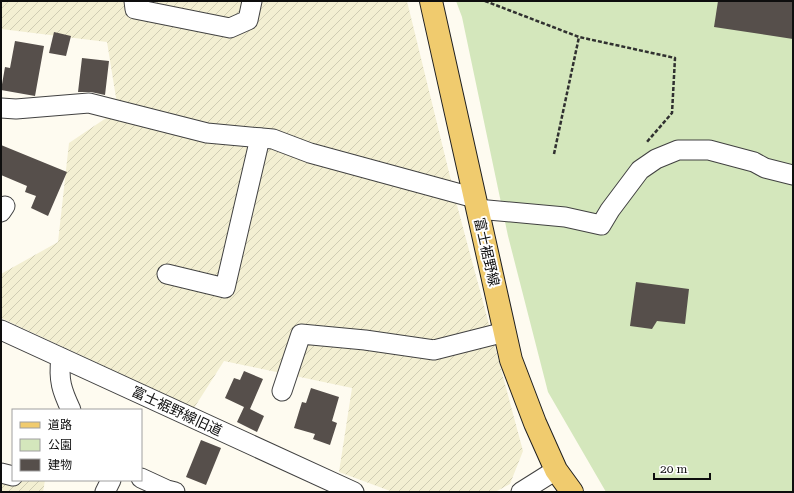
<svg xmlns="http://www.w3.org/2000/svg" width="794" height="493" viewBox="0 0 794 493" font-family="'Roboto Serif','Noto Sans JP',serif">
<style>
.farmland{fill:url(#farmland-furrows)}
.green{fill:#d4e7bc}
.building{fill:#564f4b}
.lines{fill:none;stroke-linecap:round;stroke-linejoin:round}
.minor-casing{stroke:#414141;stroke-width:21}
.major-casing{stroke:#1f1f1f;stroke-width:24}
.path{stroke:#303030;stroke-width:2.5;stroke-dasharray:4 2;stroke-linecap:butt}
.minor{stroke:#fff;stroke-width:19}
.major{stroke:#f0cb6e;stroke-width:22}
.labels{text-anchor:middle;stroke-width:4;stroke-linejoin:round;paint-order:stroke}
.street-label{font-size:14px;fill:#0e0e0e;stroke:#fff}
</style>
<defs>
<pattern id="farmland-furrows" width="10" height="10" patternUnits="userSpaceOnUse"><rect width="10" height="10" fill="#f3efd2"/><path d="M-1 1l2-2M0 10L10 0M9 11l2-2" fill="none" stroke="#cfccb3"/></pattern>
</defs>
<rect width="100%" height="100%" fill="#fefbf0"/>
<g class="farmland">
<path d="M1,1H407L458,209L523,451L510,484L495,492H393L339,472L352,388L224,361L194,408L1,318V274L58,242L69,143L118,110L107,42L1,29Z"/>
<path d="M1,475L13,480H45L43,492H1Z"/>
</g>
<path class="green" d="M456,1H793V492H606L548,392L508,236L462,17Z"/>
<g class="building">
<path d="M718,1H793V39L714,27Z"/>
<path d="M54,32L71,36L66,56L49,53Z"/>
<path d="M15,41L44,46L35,96L1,90L5,67L10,68Z"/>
<path d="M82,58L109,61L105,95L91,92H78Z"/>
<path d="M1,145L67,172L48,216L31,208L36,196L25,192L27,186L1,175Z"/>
<path d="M636,282L689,289L685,324L657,321L652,329L630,326Z"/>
<path d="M244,371L263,379L250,409L264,416L257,432L237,422L244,407L225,398L234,378L240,380Z"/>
<path d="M311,388L339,397L332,421L337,423L330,445L313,439L315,434L294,428L302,402L306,403Z"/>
<path d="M201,440L221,448L206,485L186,477Z"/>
</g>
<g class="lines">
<defs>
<g id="minor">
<path d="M134,1L135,9L230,28L248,20L252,1"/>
<path d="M1,108L16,109L89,103L207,133L273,139L310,153L475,198"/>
<path d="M477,209L565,217L601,225L610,210L640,170L656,159L678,150H709L754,162L765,168L793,175"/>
<path d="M1,212L5,206"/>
<path d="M167,274L225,288L260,138"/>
<path d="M1,330L354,492"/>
<path d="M61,358C58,380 62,391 71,410"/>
<path d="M282,391L301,334L365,340L434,350L505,332"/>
<path d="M1,473L13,476"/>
<path d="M141,478L167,490L175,492"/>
<path d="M105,492L111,480"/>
<path d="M521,492L556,470"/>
</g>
<path id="major" d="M431,1L511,360L535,423L556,470L572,492"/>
</defs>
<use href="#minor" class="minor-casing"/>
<use href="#major" class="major-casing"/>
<g class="path">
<path d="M485,1L579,37L675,58L672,113L646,143"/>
<path d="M554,154L579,37"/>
</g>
<use href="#minor" class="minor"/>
<use href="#major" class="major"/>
</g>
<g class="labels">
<g class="street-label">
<text transform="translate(487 252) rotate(77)" y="5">富士裾野線</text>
<text transform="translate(177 411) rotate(25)" y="5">富士裾野線旧道</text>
</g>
</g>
<rect width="794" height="493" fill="none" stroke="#0e0e0e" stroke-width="4"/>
<rect x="12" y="409" width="130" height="72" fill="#ffffff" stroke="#9f9f9f"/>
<rect x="20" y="422" width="20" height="6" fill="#f0cb6e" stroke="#9f9f9f"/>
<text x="48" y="429" font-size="12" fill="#0e0e0e">道路</text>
<rect x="20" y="439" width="20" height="12" fill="#d4e7bc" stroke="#9f9f9f"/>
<text x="48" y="449" font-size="12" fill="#0e0e0e">公園</text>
<rect x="20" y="459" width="20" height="12" fill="#564f4b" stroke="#9f9f9f"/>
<text x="48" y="469" font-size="12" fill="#0e0e0e">建物</text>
<path d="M654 473v6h56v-6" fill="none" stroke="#0e0e0e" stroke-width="2"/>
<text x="660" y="473" font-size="12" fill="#0e0e0e" stroke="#ffffff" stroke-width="3" paint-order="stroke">20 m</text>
</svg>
